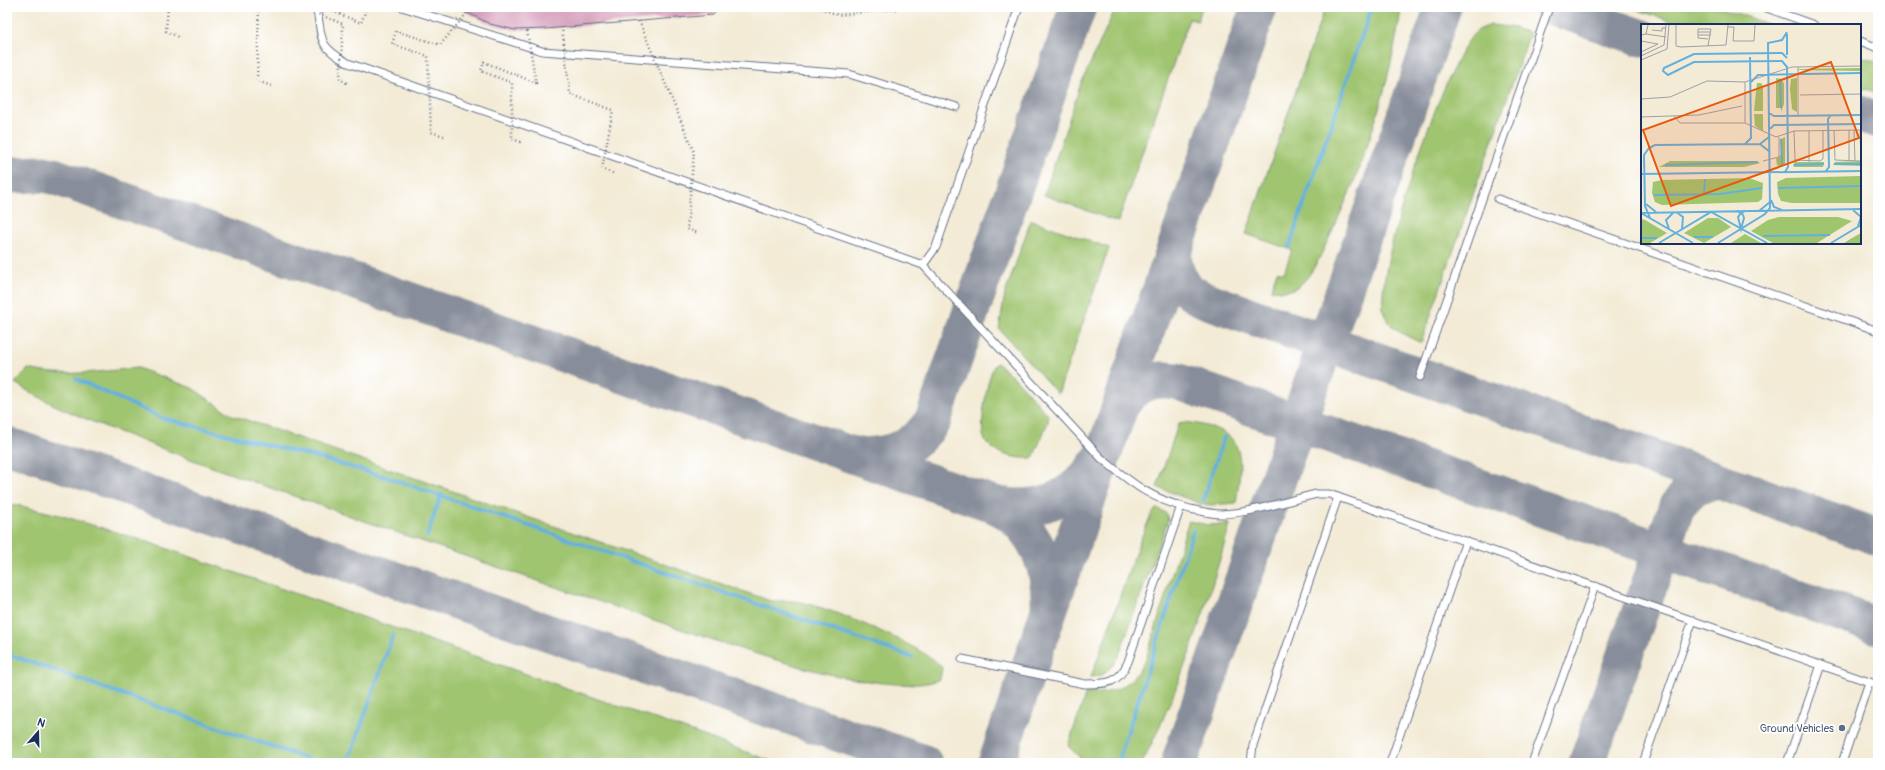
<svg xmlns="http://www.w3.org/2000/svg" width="1885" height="770" viewBox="0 0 1885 770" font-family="Pangolin,sans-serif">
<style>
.green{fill:#a0c56f;stroke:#5e7a66}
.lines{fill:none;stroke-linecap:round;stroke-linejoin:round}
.stream{stroke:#64b0dd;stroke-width:4}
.taxiway{stroke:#878d9a;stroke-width:37}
.building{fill:#d397b6}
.lane-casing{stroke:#677188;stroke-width:9}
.path{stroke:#677188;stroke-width:2.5;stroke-dasharray:1 3;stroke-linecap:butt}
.lane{stroke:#fff;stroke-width:7}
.path-bridge{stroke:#677188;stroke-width:2.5;stroke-dasharray:1 3;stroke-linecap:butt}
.service-dot{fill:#5c6f8a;stroke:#fff;stroke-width:1.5}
.labels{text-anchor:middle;stroke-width:3.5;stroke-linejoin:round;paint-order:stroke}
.service-label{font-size:11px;fill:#4e5e75;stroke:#fff;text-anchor:end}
.inset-river{fill:none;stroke:#64b0dd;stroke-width:2}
.inset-road{fill:none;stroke:#9da0a6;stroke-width:1}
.view{fill:#e8590c;fill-opacity:0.15;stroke:#e8590c;stroke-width:2}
.inset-edge{fill:none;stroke:#1b2f5e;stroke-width:2}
</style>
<rect width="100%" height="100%" fill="#fff"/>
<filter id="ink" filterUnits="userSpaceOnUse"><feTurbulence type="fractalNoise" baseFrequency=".025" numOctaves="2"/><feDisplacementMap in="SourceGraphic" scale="8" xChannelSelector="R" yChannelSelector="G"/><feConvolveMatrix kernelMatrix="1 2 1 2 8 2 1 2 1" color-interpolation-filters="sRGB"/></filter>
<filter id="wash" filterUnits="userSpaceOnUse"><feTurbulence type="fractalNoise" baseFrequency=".012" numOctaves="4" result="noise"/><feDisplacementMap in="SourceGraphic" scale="16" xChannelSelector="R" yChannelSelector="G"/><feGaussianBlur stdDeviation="0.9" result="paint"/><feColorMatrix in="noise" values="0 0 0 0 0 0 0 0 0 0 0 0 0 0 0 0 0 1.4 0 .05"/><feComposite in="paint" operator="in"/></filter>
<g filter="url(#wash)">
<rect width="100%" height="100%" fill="#f3ebd6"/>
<g class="green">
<path d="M1116,7H1202L1198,21L1189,19L1118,222L1044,195L1080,86Z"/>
<path d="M1325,7H1401V10C1389,88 1364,165 1330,236C1322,252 1314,273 1300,285C1292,292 1280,292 1271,289L1277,271L1284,273L1292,250L1246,234Z"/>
<path d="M1630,7H1719L1771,25H1682Z"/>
<path d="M1491,25L1510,27L1530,33L1421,343C1407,336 1389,329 1384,313C1371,278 1447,54 1477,31C1481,28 1487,27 1491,25Z"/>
<path d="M1860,56L1878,62V93L1860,87Z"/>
<path d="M1031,220L1109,248L1058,394L999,329L1005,294Z"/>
<path d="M997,363L1014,377L1048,415V422L1033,458C1016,459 992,455 984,438C979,428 988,367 997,363Z"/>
<path d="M138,368L192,388L232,415L771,601C781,601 791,600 801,602C827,607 929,648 942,668L940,679C917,691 855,680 829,674C761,658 694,633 627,611C526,577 425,543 325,507C265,486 204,465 145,442C101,425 55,409 15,383L28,369C65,378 100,371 138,368Z"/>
<path d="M1184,422C1245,429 1244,450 1236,503L1211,505L1201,504L1157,487L1177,428L1179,423Z"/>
<path d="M7,503L56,514L145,541L701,735L776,763H9L7,762Z"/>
<path d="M1157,508L1167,514L1168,520L1119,655C1111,668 1107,676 1091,677L1139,543L1151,515Z"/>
<path d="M1189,521L1208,525L1230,524C1207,606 1181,687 1142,763H1086L1068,746L1086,693C1117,695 1134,684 1147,656L1187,526Z"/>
</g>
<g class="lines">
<g class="stream">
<path d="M1289,247L1372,7"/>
<path d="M76,379L162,418L316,457L392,479L912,657"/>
<path d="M1203,500L1224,437"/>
<path d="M427,536L441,495"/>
<path d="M7,654L319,763"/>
<path d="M1119,759L1128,762"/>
<path d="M1118,762L1193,531"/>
<path d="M339,763L349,757L352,751L393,635"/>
</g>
<g class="taxiway">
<path d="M1553,7L1642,38"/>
<path d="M1860,114L1878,120"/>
<path d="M7,175L44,174L53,176L990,503"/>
<path d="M1173,255C1176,279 1183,291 1205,300L1878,537"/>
<path d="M1120,407C1134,384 1149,377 1176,381L1878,626"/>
<path d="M7,445L924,763"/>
<path d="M858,455C888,458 917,446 933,420L1078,7"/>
<path d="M1049,604C1050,571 1039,540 1014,517C1008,511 998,507 990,503C1037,514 1070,502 1098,462"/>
<path d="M996,763L1259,7"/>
<path d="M1179,763L1443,7"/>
<path d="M1587,763L1677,506L1693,489L1714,480"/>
</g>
</g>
<g id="blocks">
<path class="building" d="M456,7H719L713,15L545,29L515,30L490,24Z"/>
</g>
</g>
<g filter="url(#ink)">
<use href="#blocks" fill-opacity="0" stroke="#677188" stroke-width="1"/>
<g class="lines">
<defs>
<g id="lane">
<path d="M316,7C324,39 314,43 348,63L923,265L1101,458C1133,484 1149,498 1190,509C1200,511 1211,514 1221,514C1253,513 1285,501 1317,494H1329L1878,685"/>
<path d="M402,7L542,51L849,74L957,107"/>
<path d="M1764,7L1814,25"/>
<path d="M1860,41L1878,48"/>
<path d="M1498,199L1878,331"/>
<path d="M923,265L936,247L1019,7"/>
<path d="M1420,377L1549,7"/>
<path d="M962,659L1085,684C1108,684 1118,684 1128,662L1181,506"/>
<path d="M1251,763L1253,745L1338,497"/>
<path d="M1390,763L1466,541"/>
<path d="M1532,763L1595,586"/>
<path d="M1643,763L1693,620"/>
<path d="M1787,763L1821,665"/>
<path d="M1842,763L1869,682"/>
</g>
</defs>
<use href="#lane" class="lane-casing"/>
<g class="path">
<path d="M168,7L166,31L180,38"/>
<path d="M259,7L257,81L272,86"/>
<path d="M817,7L838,15L897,9L898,7"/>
<path d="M325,8L361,23L367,7"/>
</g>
<use href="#lane" class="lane"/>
<g class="path-bridge">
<path d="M320,7L318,14L343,24L340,79L348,84"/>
<path d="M639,21L694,152L687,229L698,233"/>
<path d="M562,27L570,94L613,110L602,169L615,174"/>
<path d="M444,136L431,132L428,56L392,44L396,31L440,45L467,13"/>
<path d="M521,142L512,139V83L481,71L484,62L536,83L527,30"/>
</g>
</g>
</g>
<circle class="service-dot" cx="1842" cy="728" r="4"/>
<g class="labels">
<g class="service-label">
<text x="1834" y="732">Ground Vehicles</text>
</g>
</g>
<g transform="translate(1641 24)">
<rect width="220" height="220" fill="#f3ebd6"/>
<path d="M220,44V47L158,46V45ZM135,54L141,55L143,60V80L140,88V84H135ZM156,54V88L151,85L149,65L150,55ZM116,59H120L122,62V87H113ZM113,90H122V107L114,102ZM144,113V141L140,143L136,141L135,135L140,131V115ZM29,137H112L120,139L103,143H18ZM220,137V142L192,141L194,138ZM183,138L182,143H153L152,141L154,138ZM220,152V179H151L140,177L137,170L136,158L145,154ZM108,154L122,159L121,175L117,178L21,181L14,178L11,169L12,158L21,156ZM138,193H197L211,197L176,219H132L110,207L127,196ZM67,194H77L90,203L63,219L43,209ZM0,195L4,196L26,209L9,219H0ZM220,209V219H203L211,214ZM104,210L120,219H90Z" fill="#a0c56f"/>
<path class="inset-river" d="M146,10V31M146,34L141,29L53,30L23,44L22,47L27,51L53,38L141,37L146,43M139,55L140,84M110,58L117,51L220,49M128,89L133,92L220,91M129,105L133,101L220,100M128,113L119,120L129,128M140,115L141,141M104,120L110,114L109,33M193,140H220M24,141L117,138M153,141L183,140M185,147L188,143L187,95L190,91M144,148L147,143L146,42M0,150L220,147M137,164L220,162M63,170L64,155M13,171L79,170L121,164M130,176L133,183L141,186M5,180L15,188M212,186L220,193L217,202M96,187L100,189L102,191L103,194L100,205L97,193L100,189L104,187M118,187L129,178M35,188L42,193L41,205M0,189L52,219M0,189L220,185M9,194L4,182L3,131L8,124L14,121L119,120M28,205L25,196L33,188M122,212L189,211M53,213H72M0,214H16M18,219L70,188L126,219M77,219L124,190L129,184L127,19L141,16L146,8M190,219L220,201"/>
<path class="inset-road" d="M35,1V22L40,23L85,21L87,1M87,3H93L92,17H113L114,1M11,6L21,7V4H25M57,8H70M5,10L25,13M0,11L5,10L7,1M57,11H70M67,15L57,14V5H70L67,22M0,17L17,20L0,28M0,32L23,21L25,1M0,36L26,25L28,1M157,43V92M159,71L220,70M0,75L29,73L66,57L104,58L151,43L220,42M33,92L39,99H104L135,113L153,107L220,106M0,93L58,91L101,82M104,99V58M193,106L194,136L220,137M208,106V137M213,106L214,137M219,106L220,137M153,107L154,136L179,137L182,135V106M168,107V138M122,137L138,133V113"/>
<path class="view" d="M190,38L218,114L30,182L2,106Z"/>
<rect width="220" height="220" class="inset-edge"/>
</g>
<rect width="1885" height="770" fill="none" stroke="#fff" stroke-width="24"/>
<g transform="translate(38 732) rotate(20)" stroke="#ffffff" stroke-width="3" paint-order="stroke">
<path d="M0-3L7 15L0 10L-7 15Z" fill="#1b2f5e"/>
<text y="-6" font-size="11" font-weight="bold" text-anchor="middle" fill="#1b2f5e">N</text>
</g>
</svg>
